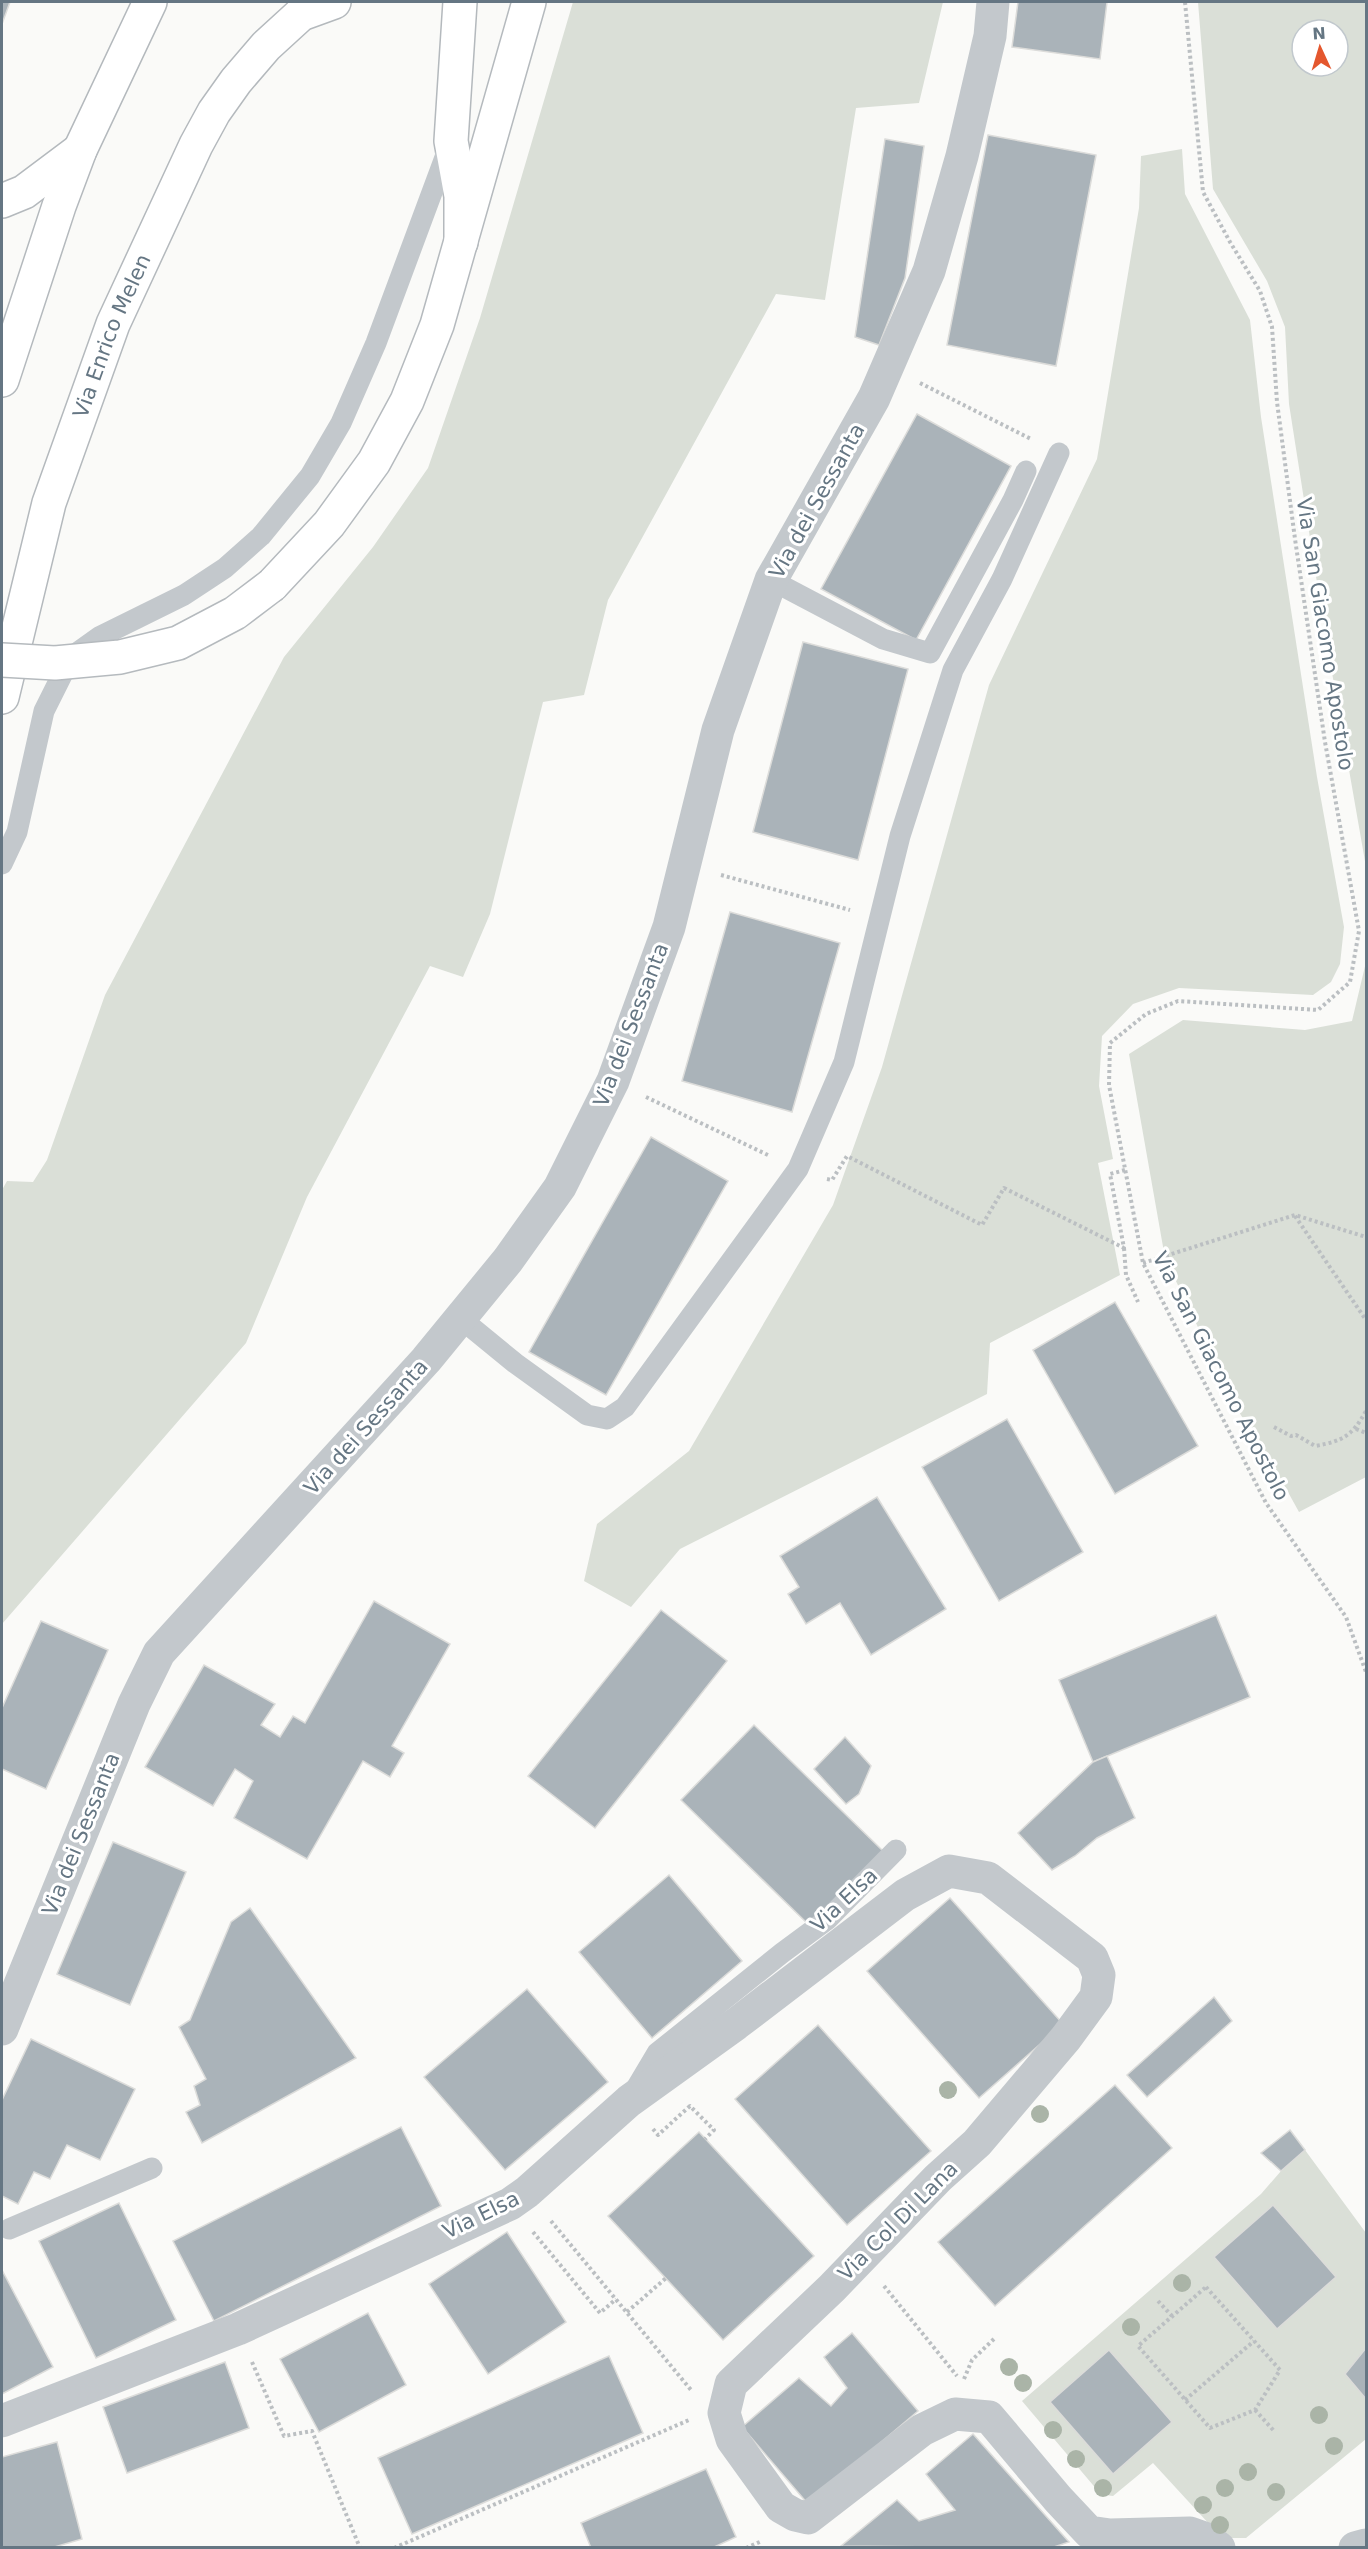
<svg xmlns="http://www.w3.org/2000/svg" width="1368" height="2549" viewBox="0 0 1368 2549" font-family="'DejaVu Sans',sans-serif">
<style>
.green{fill:#dadfd7;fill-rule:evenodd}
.building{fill:#aab3b9;stroke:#dcdcda;stroke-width:1.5}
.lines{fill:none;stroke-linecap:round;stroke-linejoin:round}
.primary-casing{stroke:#b5babe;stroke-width:36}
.trunk-casing{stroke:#b4b9bd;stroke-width:36}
.motorway-casing{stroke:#b4b9bd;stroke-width:36}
.path{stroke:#bbbfc2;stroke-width:4;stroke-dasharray:3 3;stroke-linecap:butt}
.service{stroke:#c3c8cc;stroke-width:21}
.minor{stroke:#c3c8cc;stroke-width:33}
.tertiary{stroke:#c3c8cc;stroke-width:33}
.primary{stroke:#fff;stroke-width:33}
.trunk{stroke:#fff;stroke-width:33}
.motorway{stroke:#fff;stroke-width:33}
.primary-bridge-casing{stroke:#b5babe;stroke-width:36;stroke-linecap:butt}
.primary-bridge{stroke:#fff;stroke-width:33}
.tree{fill:#aab4a7}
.labels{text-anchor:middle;stroke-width:6;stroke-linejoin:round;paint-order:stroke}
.street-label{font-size:21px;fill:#657683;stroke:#fff}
</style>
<rect width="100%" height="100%" fill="#fafaf8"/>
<g class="green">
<path d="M573,2H943L919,103L856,108L825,300L776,294L608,600L584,695L543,702L490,914L463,977L430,966L307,1197L246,1343L2,1624V1190L7,1181L33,1182L47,1160L105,995L284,657L373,547L428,468L480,318Z"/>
<path d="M1198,2H1366V867L1323,621L1289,404L1285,327L1267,281L1213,189ZM1302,30H1338V66H1302Z"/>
<path d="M1182,149L1185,194L1250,320L1261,417L1317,777L1344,927L1340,964L1331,982L1313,995L1179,988L1133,1004L1102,1036L1099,1086L1113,1159L1098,1163L1120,1275L990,1343L987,1394L680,1549L631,1607L584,1581L597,1524L689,1451L833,1205L882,1067L989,685L1097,459L1139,208L1141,156Z"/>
<path d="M1366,962V1477L1299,1512L1273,1465L1237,1409L1165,1258L1129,1054L1183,1020L1305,1030L1352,1021Z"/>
<path d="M1305,2150L1366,2233V2348L1346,2374L1366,2399V2439L1246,2538H1222L1153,2463L1113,2496L1105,2495L1098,2491L1022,2401L1261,2194L1281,2171Z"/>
</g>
<g class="building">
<path d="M2,2H10L2,24Z"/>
<path d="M1018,2H1107L1100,59L1012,47Z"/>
<path d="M988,135L1096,155L1056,366L947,345Z"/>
<path d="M885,139L924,146L905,278L879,345L855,337Z"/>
<path d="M917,414L1011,466L916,640L821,589Z"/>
<path d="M803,642L908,669L858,860L753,832Z"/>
<path d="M730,912L840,943L792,1112L682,1081Z"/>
<path d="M651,1137L728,1181L606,1395L529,1352Z"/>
<path d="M1115,1302L1198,1446L1115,1494L1033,1350Z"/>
<path d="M1007,1419L1083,1552L999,1601L922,1467Z"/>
<path d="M877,1497L946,1609L871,1655L840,1603L806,1624L788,1594L799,1587L780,1556Z"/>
<path d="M374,1601L450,1644L392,1746L404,1753L390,1777L363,1761L307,1859L234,1818L253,1781L235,1769L213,1806L145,1767L204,1665L275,1704L261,1725L280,1737L293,1716L305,1723Z"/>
<path d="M661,1610L727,1661L595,1828L528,1776Z"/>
<path d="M1216,1615L1250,1697L1093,1762L1059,1680Z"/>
<path d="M41,1621L108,1650L46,1789L2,1769V1708Z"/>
<path d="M754,1725L884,1852L811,1927L681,1800Z"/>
<path d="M845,1737L871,1766L859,1794L846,1804L814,1769Z"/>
<path d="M1107,1756L1135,1818L1097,1838L1075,1856L1052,1870L1018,1833L1093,1762Z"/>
<path d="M113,1842L186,1872L130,2005L57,1974Z"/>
<path d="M669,1875L742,1961L652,2038L579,1952Z"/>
<path d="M950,1898L1063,2024L979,2098L867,1971Z"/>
<path d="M250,1908L356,2058L202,2143L186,2112L200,2105L194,2086L206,2079L179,2027L190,2020L231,1922Z"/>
<path d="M527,1989L608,2082L505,2170L424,2077Z"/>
<path d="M1214,1997L1232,2021L1147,2097L1127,2075Z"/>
<path d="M818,2025L931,2151L847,2225L735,2099Z"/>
<path d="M31,2039L135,2089L100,2160L67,2145L50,2179L34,2172L18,2204L2,2196V2100Z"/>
<path d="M1115,2085L1172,2148L995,2306L938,2242Z"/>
<path d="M401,2127L441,2206L214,2321L173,2241Z"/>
<path d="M1290,2130L1305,2150L1281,2171L1261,2153Z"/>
<path d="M699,2132L814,2256L723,2340L608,2216Z"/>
<path d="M119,2203L176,2320L96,2358L39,2241Z"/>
<path d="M1273,2205L1336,2277L1277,2329L1214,2257Z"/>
<path d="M507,2232L566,2322L488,2374L429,2284Z"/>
<path d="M2,2270L53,2367L2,2394Z"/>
<path d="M368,2313L406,2385L319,2432L280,2359Z"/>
<path d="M852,2333L918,2411L808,2504L742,2427L799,2378L831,2406L847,2388L824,2357Z"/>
<path d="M1366,2348V2399L1345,2374Z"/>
<path d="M1109,2350L1172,2422L1113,2474L1050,2402Z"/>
<path d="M609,2356L643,2433L412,2534L378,2458Z"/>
<path d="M225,2362L249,2428L127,2473L103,2407Z"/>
<path d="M973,2434L1069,2542L1051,2548L841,2546L897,2500L919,2521L955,2510L926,2474Z"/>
<path d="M57,2442L82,2539L51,2548H2V2457Z"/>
<path d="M706,2469L736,2537L712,2548H591L581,2523Z"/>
</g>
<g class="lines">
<defs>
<path id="primary" d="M272,585L329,524L374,462L407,401L437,325L529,2"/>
<g id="trunk">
<path id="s1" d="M2,697L49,503L113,324L196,145L214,112L236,81L266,46L301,14L334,2"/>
</g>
<g id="motorway">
<path d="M460,2L451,141L461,196V242"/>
<path d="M301,14L317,2"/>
<path d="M2,201L24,192L80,150"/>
<path d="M2,380L59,206L80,150L150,2"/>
</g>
</defs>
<use href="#primary" class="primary-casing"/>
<use href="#trunk" class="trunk-casing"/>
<use href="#motorway" class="motorway-casing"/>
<g class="path">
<path d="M1185,2L1203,192L1230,242L1260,291L1272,327L1277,402L1295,539L1325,742L1359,931L1350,982L1318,1010L1178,1001L1146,1014L1110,1043L1109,1085L1143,1263L1266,1503L1346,1617L1366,1672"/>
<path d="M920,383L1031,439"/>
<path d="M721,875L850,910"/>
<path d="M646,1097L770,1156"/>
<path d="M827,1179L832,1180L847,1156L982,1225L1004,1188L1124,1248L1110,1174L1125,1170"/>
<path d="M1295,1216L1366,1320"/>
<path d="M1124,1248L1126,1275L1138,1302"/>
<path d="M1143,1263L1295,1215L1366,1237"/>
<path d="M1274,1427L1291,1436L1296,1435L1315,1446C1343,1441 1352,1436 1366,1411"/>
<path d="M1356,1429L1366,1433"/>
<path d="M653,2129L658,2135L690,2106L714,2130L705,2139"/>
<path d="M551,2221L691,2390"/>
<path d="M533,2232L600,2313L616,2299"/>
<path d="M884,2286L957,2376"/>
<path d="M1206,2287L1280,2370L1255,2410L1210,2428L1138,2346Z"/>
<path d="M1158,2301L1172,2316"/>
<path d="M627,2312L666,2278"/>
<path d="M252,2362L284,2436L312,2431L360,2548"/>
<path d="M964,2379L972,2360L996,2337"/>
<path d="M1185,2400L1254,2341"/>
<path d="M1255,2410L1275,2432"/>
<path d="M394,2548L689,2420"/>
<path d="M746,2548L762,2541"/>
</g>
<g class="service">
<path d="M771,580L883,639L930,653L1013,500L1026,471"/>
<path d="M2,864L17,832L44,711L71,657L99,637L184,595L225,568L261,536L310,476L341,423L376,343L450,144"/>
<path d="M460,1318L515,1363L587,1415L607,1419L625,1407L798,1169L844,1062L900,836L953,670L1002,579L1059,453"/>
<path d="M635,2090L657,2053L782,1953L828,1919L896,1850"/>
<path d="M9,2229L152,2168"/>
</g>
<g class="minor">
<path d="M2,2029L134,1704L159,1653L426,1360L508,1260L560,1187L613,1081L669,927L718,730L771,580L874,398L929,271L962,156L990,36L993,2"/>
<path d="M2,2421L238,2329L510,2204L527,2192L629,2101L736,2024L905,1895L949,1871L988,1878L1092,1958L1099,1975L1096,1997L1066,2038L977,2143L938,2178L832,2288L731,2384L724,2413L732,2439L781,2507L795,2515L808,2518L922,2430L955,2414L989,2417L1058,2499L1089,2532L1110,2535L1190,2533L1207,2539L1219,2548"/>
</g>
<path class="tertiary" d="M1355,2548L1366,2545"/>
<use href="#primary" class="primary"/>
<use href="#trunk" class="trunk"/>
<use href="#motorway" class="motorway"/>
<defs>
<path id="primary-bridge" d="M2,660L55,663L120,657L178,643L235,613L272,585"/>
</defs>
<use href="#primary-bridge" class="primary-bridge-casing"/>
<use href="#primary-bridge" class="primary-bridge"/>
</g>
<g class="tree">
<circle cx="948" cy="2090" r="9"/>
<circle cx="1040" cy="2114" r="9"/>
<circle cx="1182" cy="2283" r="9"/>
<circle cx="1131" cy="2327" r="9"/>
<circle cx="1009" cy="2367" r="9"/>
<circle cx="1023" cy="2383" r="9"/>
<circle cx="1319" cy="2415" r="9"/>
<circle cx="1053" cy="2430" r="9"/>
<circle cx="1334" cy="2446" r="9"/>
<circle cx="1076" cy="2459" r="9"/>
<circle cx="1248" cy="2472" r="9"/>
<circle cx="1103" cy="2488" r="9"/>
<circle cx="1225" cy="2488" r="9"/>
<circle cx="1276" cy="2492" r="9"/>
<circle cx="1203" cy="2505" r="9"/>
<circle cx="1220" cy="2525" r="9"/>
</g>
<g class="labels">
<g class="street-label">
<text dy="7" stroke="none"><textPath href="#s1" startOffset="378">Via Enrico Melen</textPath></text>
<text transform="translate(817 501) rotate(-61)" y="7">Via dei Sessanta</text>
<text transform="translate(1325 634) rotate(81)" y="7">Via San Giacomo Apostolo</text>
<text transform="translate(631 1025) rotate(-69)" y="7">Via dei Sessanta</text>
<text transform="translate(1221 1376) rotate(63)" y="7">Via San Giacomo Apostolo</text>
<text transform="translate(366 1427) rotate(-48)" y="7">Via dei Sessanta</text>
<text transform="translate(81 1834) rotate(-68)" y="7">Via dei Sessanta</text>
<text transform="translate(844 1900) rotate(-43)" y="7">Via Elsa</text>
<text transform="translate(481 2215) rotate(-26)" y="7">Via Elsa</text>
<text transform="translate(898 2221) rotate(-45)" y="7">Via Col Di Lana</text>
</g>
</g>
<rect width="1368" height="2549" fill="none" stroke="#657683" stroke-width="6"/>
<g transform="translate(1320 48) rotate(356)"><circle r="28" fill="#ffffff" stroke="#c1c8cd" stroke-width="1.5"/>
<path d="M0-4.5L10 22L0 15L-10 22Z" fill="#e4572e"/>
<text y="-9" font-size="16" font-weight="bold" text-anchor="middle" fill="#657683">N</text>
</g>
</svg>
